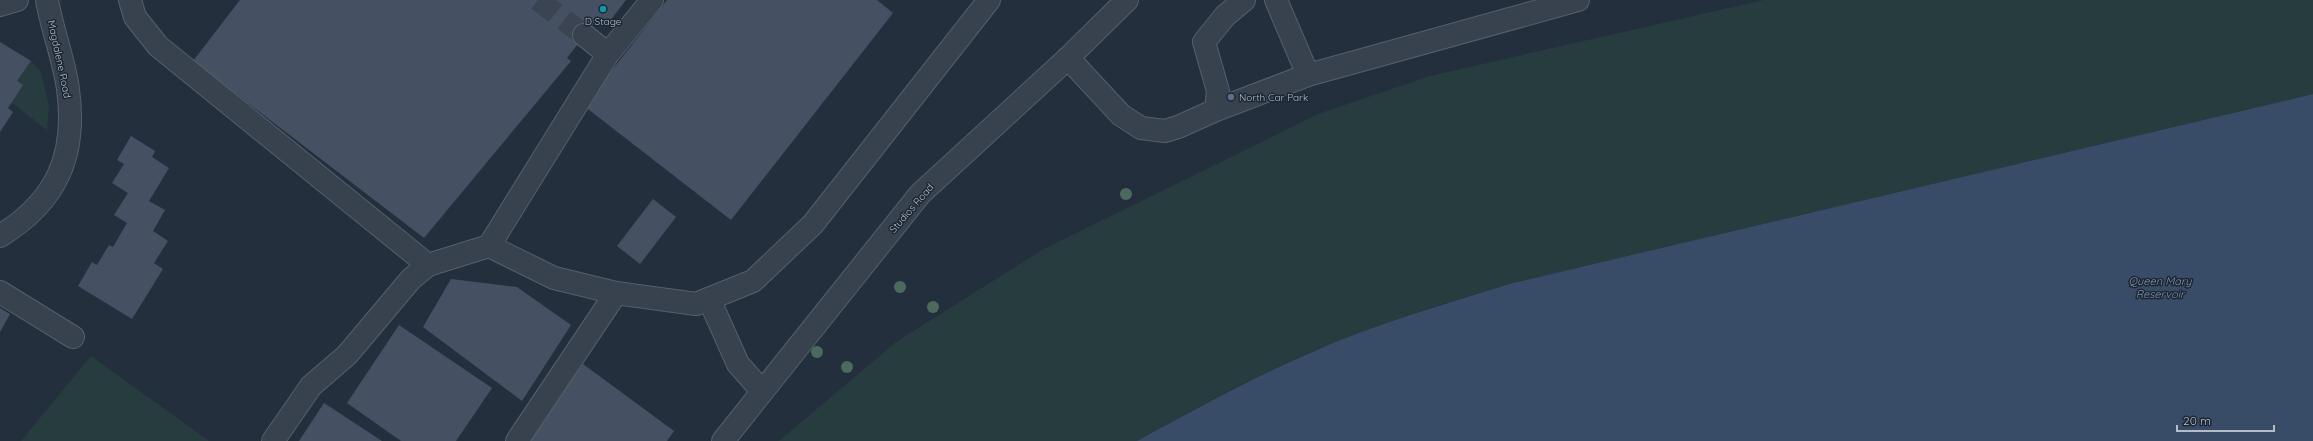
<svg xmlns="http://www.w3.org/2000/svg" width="2313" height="441" viewBox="0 0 2313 441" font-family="Quicksand,sans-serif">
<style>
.green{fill:#263c3f}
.water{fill:#394c67}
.building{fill:#455162}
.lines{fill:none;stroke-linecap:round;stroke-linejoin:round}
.minor-tunnel{stroke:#3a4453;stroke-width:22;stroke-dasharray:22 11;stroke-linecap:butt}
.minor-casing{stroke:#565f6c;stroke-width:24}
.minor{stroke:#38414e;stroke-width:22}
.tree{fill:#4b6a5d}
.culture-dot{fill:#0f9aa8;stroke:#1d2633;stroke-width:1.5}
.service-dot{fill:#5c6f8a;stroke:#1d2633;stroke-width:1.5}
.labels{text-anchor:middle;stroke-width:3;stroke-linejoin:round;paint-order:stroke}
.poi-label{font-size:10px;fill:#b4bcc9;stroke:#1d2633}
.street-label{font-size:10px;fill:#b4bcc9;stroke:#1d2633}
.water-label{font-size:11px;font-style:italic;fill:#7c92b1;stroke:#1d2633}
</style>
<rect width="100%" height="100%" fill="#242f3e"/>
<g class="green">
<path d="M1764,0H2313V94L1513,283L1430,308L1311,352L1236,387L1137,441H779L896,342L1044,249L1318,114L1430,76Z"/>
<path d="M31,61L40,70L49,105L47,130L11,102L17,81Z"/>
<path d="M91,356L209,441H21Z"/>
</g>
<path class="water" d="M2313,94V441H1137C1194,410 1250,379 1310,353C1375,324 1445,304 1513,283Z"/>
<g class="building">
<path d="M240,0H626L607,25L598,18L567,58L571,61L424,238L193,61Z"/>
<path d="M667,0H877L893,13L731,220L584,106Z"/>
<path d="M0,42L31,61L17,81L23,85L8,108L13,112L0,132Z"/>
<path d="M131,136L155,151L152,157L169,168L149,201L165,210L153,231L168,241L154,263L163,269L132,319L78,286L92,262L97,265L109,245L113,247L127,223L114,215L128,193L112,183L124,164L117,160Z"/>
<path d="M653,199L676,217L640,264L617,246Z"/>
<path d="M451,279L517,287L571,325L522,401L423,327Z"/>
<path d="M0,308L10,314L0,332Z"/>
<path d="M399,325L492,388L456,441H401L347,403Z"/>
<path d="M583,364L674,431L667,441H527Z"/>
<path d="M324,403L382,441H299Z"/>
</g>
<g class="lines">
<path class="minor-tunnel" d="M538,0L584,35"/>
<defs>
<g id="minor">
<path d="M130,0L135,17L158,46L428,265L489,246L608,54L652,0"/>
<path d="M1276,0L1308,75"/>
<path d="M0,5L17,0"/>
<path d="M584,35L608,54"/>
<path d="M1068,58L1121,115L1141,128L1165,131L1178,127L1216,110L1308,75L1578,0"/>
<path d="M1216,110L1218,91L1204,42L1225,16L1244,0"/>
<path d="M0,236C57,201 77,155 68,89C64,59 52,30 47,0"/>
<path d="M489,246L554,278L616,293L696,304L753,281L813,224L989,0"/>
<path d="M0,292L73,337"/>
<path d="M709,299L738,364L762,391"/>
<path d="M273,441L311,386L347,355L411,279L428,265"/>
<path d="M517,441L616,293"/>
<path d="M723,441L920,194L1068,58L1127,0"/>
</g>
</defs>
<use href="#minor" class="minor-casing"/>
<use href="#minor" class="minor"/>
</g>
<g class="tree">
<circle cx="1126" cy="194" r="6"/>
<circle cx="900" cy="287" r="6"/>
<circle cx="933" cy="307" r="6"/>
<circle cx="817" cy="352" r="6"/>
<circle cx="847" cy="367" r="6"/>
</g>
<circle class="culture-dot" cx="603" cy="9" r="4"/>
<circle class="service-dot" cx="1231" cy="97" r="4"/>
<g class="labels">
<g class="poi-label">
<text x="603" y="25">D Stage</text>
<text x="1239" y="101" text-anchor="start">North Car Park</text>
</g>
<g class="street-label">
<text transform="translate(60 59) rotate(78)" y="4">Magdalene Road</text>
<text transform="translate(911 208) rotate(-49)" y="4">Studios Road</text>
</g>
<g class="water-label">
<text x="2160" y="285">Queen Mary<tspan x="2160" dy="13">Reservoir</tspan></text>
</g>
</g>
<path d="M2177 425v6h97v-6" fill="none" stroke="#b4bcc9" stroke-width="2"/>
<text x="2183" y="425" font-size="12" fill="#b4bcc9" stroke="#1d2633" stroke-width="3" paint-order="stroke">20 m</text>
</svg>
